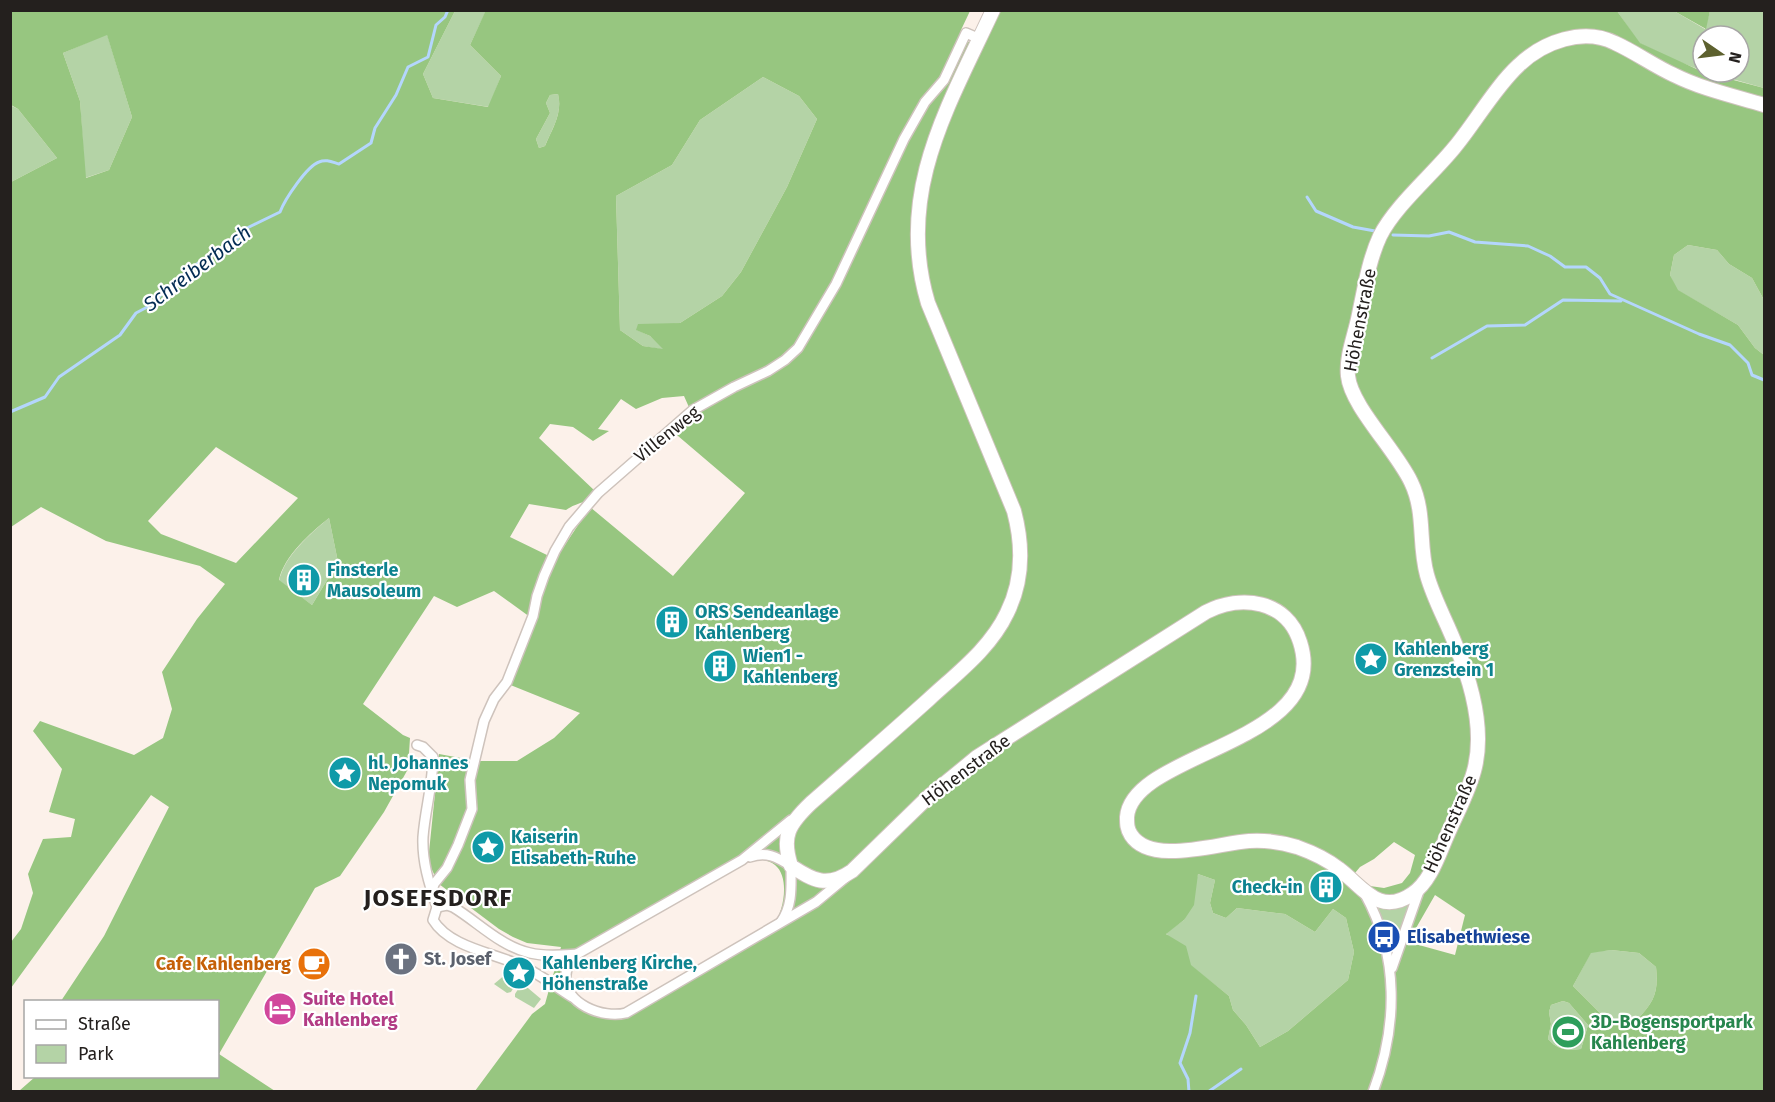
<svg xmlns="http://www.w3.org/2000/svg" width="1775" height="1102" viewBox="0 0 1775 1102" font-family="'Fira Sans',sans-serif">
<style>
.green{fill:#b4d3a6}
.forest{fill:#97c680;fill-rule:evenodd}
.lines{fill:none;stroke-linecap:round;stroke-linejoin:round}
.stream{stroke:#b4d6fd;stroke-width:3}
.street-casing{stroke:#cec3bc;stroke-width:12}
.secondary-casing{stroke:#cec3bc;stroke-width:16}
.street{stroke:#fff;stroke-width:9}
.secondary{stroke:#fff;stroke-width:14}
.labels{text-anchor:middle;stroke-width:4.5;stroke-linejoin:round;paint-order:stroke}
.street-label{font-size:18px;fill:#24201e;stroke:#fff}
.culture-label{font-size:18px;font-weight:bold;fill:#0d838f;stroke:#fff;text-anchor:start}
.transit-label{font-size:18px;font-weight:bold;fill:#164399;stroke:#fff;text-anchor:start}
.worship-label{font-size:18px;font-weight:bold;fill:#5b616d;stroke:#fff;text-anchor:start}
.food-label{font-size:18px;font-weight:bold;fill:#c56008;stroke:#fff;text-anchor:end}
.hotel-label{font-size:18px;font-weight:bold;fill:#b23c85;stroke:#fff;text-anchor:start}
.leisure-label{font-size:18px;font-weight:bold;fill:#27864d;stroke:#fff;text-anchor:start}
.water-label{font-size:20px;font-style:italic;fill:#032c53;stroke:#fff}
.district-label{font-size:24px;font-weight:bold;letter-spacing:1.5px;fill:#24201e;stroke:#fff}
</style>
<rect width="100%" height="100%" fill="#fcf1ea"/>
<g class="green">
<path d="M455,11H486L470,45L501,76L489,107L433,98L423,74Z"/>
<path d="M1617,11H1674L1705,29L1710,11H1764V88L1707,72H1739V36H1703V71L1677,61L1639,43Z"/>
<path d="M107,34L132,117L109,170L85,178L80,101L63,53Z"/>
<path d="M763,77L799,96L817,119L787,187L741,272L722,296L680,323L637,330L650,336L665,350L643,346L620,330L616,196L672,165L700,120Z"/>
<path d="M558,94C563,113 552,129 545,146L539,148L536,139L550,113L546,103L550,95Z"/>
<path d="M10,105L18,109L57,158L11,182Z"/>
<path d="M1688,245L1717,250L1729,264L1752,278L1764,300V355L1755,348L1738,325L1677,290L1670,275L1674,255Z"/>
<path d="M329,518L338,562L312,605L279,581C284,556 310,534 329,518Z"/>
<path d="M1198,874L1215,880L1210,903L1213,913L1226,918L1237,908L1285,914L1315,932L1333,909L1346,918L1354,952L1348,980L1288,1031L1260,1047L1246,1025L1233,1010L1229,996L1190,965L1166,933L1184,920Z"/>
<path d="M1408,903L1410,904L1393,951L1378,907Z"/>
<path d="M1611,950L1639,953L1656,967C1659,995 1653,1003 1634,1023L1608,1021L1573,986L1591,952Z"/>
<path d="M506,974L518,980L511,992L507,993L494,984Z"/>
<path d="M522,983L541,999L534,1008L515,997V994Z"/>
<path d="M1563,1001L1569,1003L1588,1025L1581,1049C1567,1051 1558,1050 1548,1039L1551,1024L1549,1012L1551,1005Z"/>
</g>
<g class="forest">
<path d="M486,10L970,11L961,30L960,35L971,44L987,11H1617L1640,43L1703,72L1764,88V300L1752,278L1729,264L1717,250L1688,245L1674,255L1670,275L1678,290L1738,325L1755,348L1764,355V1091H475L532,1014L545,1004L561,947L527,943L513,937L499,929L439,884L428,862L439,754L477,761H517L554,738L580,713L508,684L551,566L590,507L673,576L745,493L671,430L692,414L684,396L662,398L636,409L621,399L598,429L609,431L593,441L573,427L550,424L539,438L595,491C586,505 579,501 566,510L529,504L510,537L549,556L530,617L494,591L457,607L434,596L363,704L403,735L410,738L408,769L384,812L340,876L315,888L219,1054L275,1091H19L35,1077L218,1076V1002L61,1001L104,936L169,807L151,795L11,988V942L21,929L33,893L28,874L43,839L71,837L75,819L49,812L62,769L33,731L40,721L134,755L163,738L172,709L162,672L197,619L225,584L200,566L106,541L41,507L11,527V182L57,158L18,109L11,105V11H455L423,74L433,98L488,107L501,76L470,45ZM107,35L132,117L109,170L86,178L80,101L63,53ZM763,77L799,96L817,119L787,187L741,272L722,296L680,323L638,324L636,330L650,336L663,349L643,346L620,330L616,196L672,165L700,120ZM558,94C563,113 552,129 545,146L539,148L536,139L550,113L546,103L550,95ZM216,447L298,498L236,563L161,534L148,521ZM329,518L338,562L312,605L279,580C284,556 310,533 329,518ZM1394,842L1415,855L1410,873L1402,883L1384,888L1370,886L1355,873L1360,867L1374,859ZM757,859C764,860 770,861 775,865C790,877 784,911 774,924L630,1008C626,1009 620,1012 616,1012C610,1011 603,1008 597,1006C566,996 562,974 586,953L745,862ZM1198,874L1215,880L1210,903L1213,913L1226,918L1237,908L1285,914L1315,932L1333,909L1346,918L1354,952L1348,980L1288,1031L1260,1047L1246,1025L1233,1010L1229,996L1191,965L1186,946L1166,934L1184,920L1194,905ZM1435,895L1465,915L1455,955L1408,942ZM1408,903L1410,904L1394,951L1378,908L1395,909ZM1611,950L1639,953L1656,967C1659,995 1653,1003 1634,1023L1608,1021L1573,986L1591,953ZM1563,1001L1569,1003L1588,1025L1581,1049C1567,1051 1558,1050 1548,1039L1551,1024L1549,1012L1551,1005Z"/>
<path d="M1674,11H1710L1706,29Z"/>
</g>
<g class="lines">
<g class="stream">
<path d="M1307,197L1316,211L1353,227L1375,231"/>
<path d="M1393,235L1429,236L1449,232L1475,242L1528,246L1550,256L1565,267H1586L1600,278L1610,294L1699,334L1730,345L1748,363L1752,375L1764,380"/>
<path d="M1432,358L1487,326L1525,325L1563,300L1621,301"/>
<path d="M10,412L45,397L59,377L120,335L136,313L153,304L165,290L175,285L188,270L224,246L234,243L245,229L280,212C285,199 307,166 319,162C326,159 332,162 339,164L371,143L375,128L396,95L408,67L428,57L436,25L445,17L448,10"/>
<path d="M1189,1092L1188,1079L1180,1063L1190,1033L1196,996"/>
<path d="M1208,1092L1241,1069"/>
</g>
<defs>
<g id="street">
<path d="M417,745L423,747L433,757C433,784 425,810 423,837C422,861 429,884 437,907"/>
<path d="M791,820L742,860L577,954C572,960 566,967 566,975C563,1004 603,1019 626,1013L816,902L845,878"/>
<path d="M750,857C766,851 777,857 791,866C791,886 793,905 781,922"/>
<path d="M432,892L434,884L447,868L458,845L472,809L470,780L484,721L494,699L507,682L533,616L537,596L544,576L555,551L569,527L598,493L693,410L734,387L768,371L785,360L798,348L836,284L904,139L925,102L944,80L966,33L980,39"/>
<path d="M1365,894C1399,956 1398,1026 1373,1092"/>
<path d="M437,907L433,920C450,948 496,953 524,967C541,975 556,987 572,997"/>
<path d="M437,907L447,905L453,907C478,922 500,946 530,953C546,957 562,955 577,954"/>
<path d="M1392,968L1419,891"/>
</g>
<path id="secondary" d="M993,10C948,107 895,193 928,303L1014,511C1023,545 1023,581 1007,613C990,649 956,674 928,700C889,735 850,769 811,803C789,824 781,836 791,866C814,881 827,888 852,871L927,798L977,757L1206,612C1241,594 1287,600 1300,642C1333,744 1132,751 1127,817C1127,824 1127,829 1131,835C1151,866 1218,843 1249,841C1265,840 1281,842 1297,847C1311,852 1327,859 1339,869C1362,886 1379,917 1412,894C1432,881 1440,850 1450,829C1459,809 1470,789 1475,767C1484,728 1471,682 1456,646C1447,622 1434,600 1427,575C1418,543 1426,513 1411,482C1396,450 1351,406 1348,376C1346,357 1354,337 1358,319C1364,292 1368,262 1380,236C1395,206 1432,175 1454,148C1475,123 1495,87 1519,65C1543,42 1583,27 1615,43C1635,52 1654,66 1674,75C1702,89 1734,96 1764,105"/>
</defs>
<use href="#street" class="street-casing"/>
<use href="#secondary" class="secondary-casing"/>
<use href="#street" class="street"/>
<use href="#secondary" class="secondary"/>
</g>
<defs>
<symbol id="building-disc" viewBox="-11 -11 22 22"><circle r="9.5" fill="#0f9aa8" stroke="#fff"/><path d="M-4-6H4V6H1V3H-1V6H-4ZM-2.5-4.3h1.7v1.8h-1.7ZM.8-4.3h1.7v1.8H.8ZM-2.5-1h1.7V.8h-1.7ZM.8-1h1.7V.8H.8Z" fill="#fff"/></symbol>
<symbol id="sight-disc" viewBox="-11 -11 22 22"><circle r="9.5" fill="#0f9aa8" stroke="#fff"/><path d="M0-6L1.8-2.2L6-1.7L2.9 1.2L3.7 5.4L0 3.3L-3.7 5.4L-2.9 1.2L-6-1.7L-1.8-2.2Z" fill="#fff"/></symbol>
<symbol id="bus-disc" viewBox="-11 -11 22 22"><circle r="9.5" fill="#1a4fb4" stroke="#fff"/><path d="M-5-6H5V4H4V6H2V4H-2V6H-4V4H-5ZM-3.5-4V0h7V-4ZM-3.5 1.2v1.5H-2V1.2ZM2 1.2v1.5H3.5V1.2Z" fill="#fff"/></symbol>
<symbol id="church-disc" viewBox="-11 -11 22 22"><circle r="9.5" fill="#6b7280" stroke="#fff"/><path d="M-1.2-6h2.4v3.5h3.3v2.4h-3.3V6h-2.4V-.1h-3.3v-2.4h3.3Z" fill="#fff"/></symbol>
<symbol id="cafe-disc" viewBox="-11 -11 22 22"><circle r="9.5" fill="#e8710a" stroke="#fff"/><path d="M-5.5-4.5H6V0H3Q3 3.5 0 3.5H-2.5Q-5.5 3.5-5.5 0ZM3-3.2v2h1.7v-2ZM-6 4.5H4V6H-6Z" fill="#fff"/></symbol>
<symbol id="hotel-disc" viewBox="-11 -11 22 22"><circle r="9.5" fill="#d1479c" stroke="#fff"/><path d="M-6-4.5h1.5V1H6V5H4.5V3h-9V5H-6ZM-4 0a1.8 1.8 0 1 1 3.6 0ZM.5 0V-2.5h3Q6-2.5 6 0Z" fill="#fff"/></symbol>
<symbol id="stadium-disc" viewBox="-11 -11 22 22"><circle r="9.5" fill="#2e9e5b" stroke="#fff"/><path d="M0-5a6.5 5 0 1 0 0 10a6.5 5 0 1 0 0-10ZM-3.5-1.8h7v3.6h-7Z" fill="#fff"/></symbol>
</defs>
<g fill-rule="evenodd">
<use href="#building-disc" x="285" y="561" width="38" height="38"/>
<use href="#building-disc" x="653" y="603" width="38" height="38"/>
<use href="#sight-disc" x="1352" y="640" width="38" height="38"/>
<use href="#building-disc" x="701" y="647" width="38" height="38"/>
<use href="#sight-disc" x="326" y="754" width="38" height="38"/>
<use href="#sight-disc" x="469" y="828" width="38" height="38"/>
<use href="#building-disc" x="1307" y="868" width="38" height="38"/>
<use href="#bus-disc" x="1365" y="918" width="38" height="38"/>
<use href="#church-disc" x="382" y="940" width="38" height="38"/>
<use href="#cafe-disc" x="295" y="945" width="38" height="38"/>
<use href="#sight-disc" x="500" y="954" width="38" height="38"/>
<use href="#hotel-disc" x="261" y="990" width="38" height="38"/>
<use href="#stadium-disc" x="1549" y="1013" width="38" height="38"/>
</g>
<g class="labels">
<g class="street-label">
<text transform="translate(1360 320) rotate(-79)" y="6">Höhenstraße</text>
<text transform="translate(667 434) rotate(-39)" y="6">Villenweg</text>
<text transform="translate(966 770) rotate(-37)" y="6">Höhenstraße</text>
<text transform="translate(1450 824) rotate(-66)" y="6">Höhenstraße</text>
</g>
<g class="culture-label">
<text x="327" y="576">Finsterle<tspan x="327" dy="21">Mausoleum</tspan></text>
<text x="695" y="618">ORS Sendeanlage<tspan x="695" dy="21">Kahlenberg</tspan></text>
<text x="1394" y="655">Kahlenberg<tspan x="1394" dy="21">Grenzstein 1</tspan></text>
<text x="743" y="662">Wien1 -<tspan x="743" dy="21">Kahlenberg</tspan></text>
<text x="368" y="769">hl. Johannes<tspan x="368" dy="21">Nepomuk</tspan></text>
<text x="511" y="843">Kaiserin<tspan x="511" dy="21">Elisabeth-Ruhe</tspan></text>
<text x="1303" y="893" text-anchor="end">Check-in</text>
<text x="542" y="969">Kahlenberg Kirche,<tspan x="542" dy="21">Höhenstraße</tspan></text>
</g>
<g class="transit-label">
<text x="1407" y="943">Elisabethwiese</text>
</g>
<g class="worship-label">
<text x="424" y="965">St. Josef</text>
</g>
<g class="food-label">
<text x="291" y="970">Cafe Kahlenberg</text>
</g>
<g class="hotel-label">
<text x="303" y="1005">Suite Hotel<tspan x="303" dy="21">Kahlenberg</tspan></text>
</g>
<g class="leisure-label">
<text x="1591" y="1028">3D-Bogensportpark<tspan x="1591" dy="21">Kahlenberg</tspan></text>
</g>
<g class="water-label">
<text transform="translate(197 268) rotate(-37)" y="7">Schreiberbach</text>
</g>
<g class="district-label">
<text x="438" y="906">JOSEFSDORF</text>
</g>
</g>
<rect width="1775" height="1102" fill="none" stroke="#24201e" stroke-width="24"/>
<rect x="24" y="1000" width="195" height="78" fill="#ffffff" stroke="#a7a6a5" stroke-width="1.5"/>
<rect x="36" y="1020" width="30" height="9" fill="#ffffff" stroke="#a7a6a5" stroke-width="1.5"/>
<text x="78" y="1030" font-size="18" fill="#24201e">Straße</text>
<rect x="36" y="1045" width="30" height="18" fill="#b4d3a6" stroke="#a7a6a5" stroke-width="1.5"/>
<text x="78" y="1060" font-size="18" fill="#24201e">Park</text>
<g transform="translate(1721 54) rotate(104)"><circle r="28" fill="#ffffff" stroke="#a7a6a5" stroke-width="1.5"/>
<path d="M0-4.5L10 22L0 15L-10 22Z" fill="#5d612e"/>
<text y="-9" font-size="16" font-weight="bold" text-anchor="middle" fill="#24201e">N</text>
</g>
</svg>
